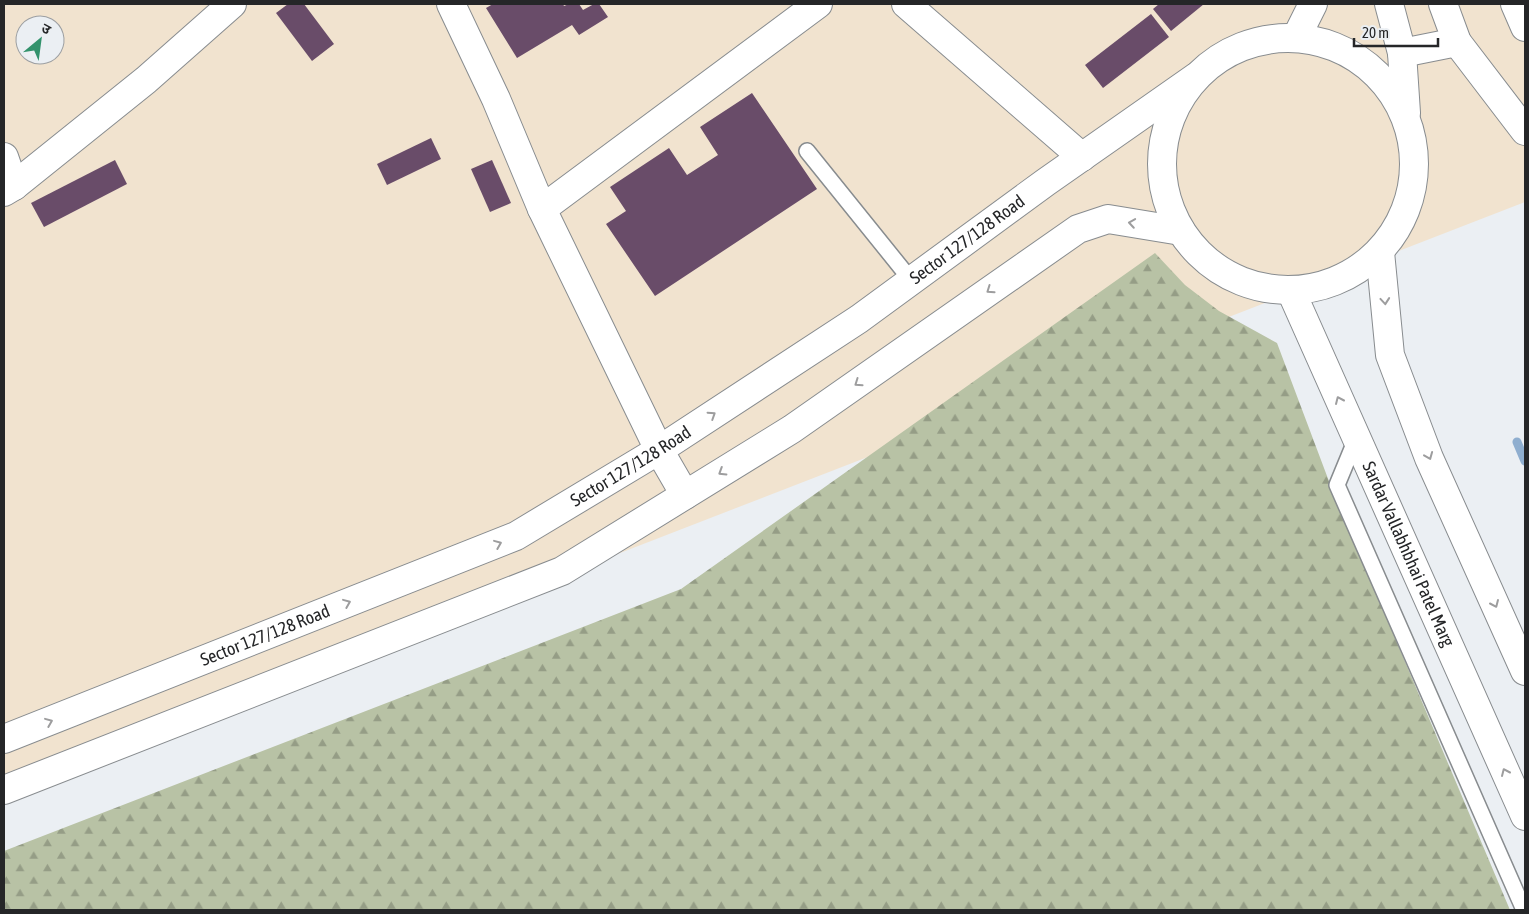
<svg xmlns="http://www.w3.org/2000/svg" width="1529" height="914" viewBox="0 0 1529 914" font-family="'Asap Condensed','Noto Sans Devanagari',sans-serif">
<style>
.commercial{fill:#f1e3cf;fill-rule:evenodd}
.forest{fill:url(#forest-firs)}
.lines{fill:none;stroke-linecap:round;stroke-linejoin:round}
.stream{stroke:#8faecf;stroke-width:9}
.building{fill:#694c69}
.service-casing{stroke:#888c8f;stroke-width:18}
.minor-casing{stroke:#888c8f;stroke-width:30}
.tertiary-casing{stroke:#888c8f;stroke-width:30}
.service{stroke:#fff;stroke-width:15}
.minor{stroke:#fff;stroke-width:28}
.tertiary{stroke:#fff;stroke-width:28}
.oneway{stroke:#9d9d9e}
.labels{text-anchor:middle;stroke-width:5;stroke-linejoin:round;paint-order:stroke}
.street-label{font-size:18px;fill:#252628;stroke:#ebeff3}
</style>
<defs>
<pattern id="forest-firs" width="22" height="20" patternUnits="userSpaceOnUse" patternTransform="scale(1.25)"><rect width="22" height="20" fill="#b8c2a5"/><path d="M5 1l3.5 6h-7zM16 11l3.5 6h-7z" fill="#959d86"/></pattern>
</defs>
<rect width="100%" height="100%" fill="#ebeff3"/>
<path class="commercial" d="M4,4H1525V202L4,792ZM25,25H55V55H25Z"/>
<path class="forest" d="M1155,253L1185,285L1219,311L1277,343L1330,484L1510,910H4V851L681,589Z"/>
<g class="lines">
<path class="stream" d="M1517,442L1525,461"/>
</g>
<g class="building">
<path d="M288,4H304L334,44L312,61L276,13Z"/>
<path d="M493,4H563L564,6L569,4H579L583,10L594,4H599L608,17L579,35L572,25L517,58L486,8Z"/>
<path d="M1159,4H1204L1171,31L1153,9Z"/>
<path d="M1151,14L1169,37L1103,88L1085,65Z"/>
<path d="M752,93L817,189L655,296L606,224L626,211L610,187L669,148L687,175L718,155L700,127Z"/>
<path d="M431,138L441,159L387,185L377,164Z"/>
<path d="M115,160L127,184L44,227L31,203Z"/>
<path d="M492,160L511,203L490,212L471,169Z"/>
</g>
<g class="lines">
<defs>
<g id="service">
<path d="M807,151L911,280"/>
<path d="M1356,439L1337,485L1524,910"/>
</g>
<g id="minor">
<path d="M451,4L496,99L542,209L659,450L685,495"/>
<path d="M906,4L1082,157"/>
<path d="M4,157L14,186"/>
<path d="M4,192L14,186L146,80L232,4"/>
<path d="M542,209L818,4"/>
</g>
<g id="tertiary">
<path d="M1389,4L1402,53L1406,113"/>
<path d="M1443,4L1457,42L1525,131"/>
<path d="M1515,4L1525,27"/>
<path d="M1297,36L1313,4"/>
<circle cx="1288" cy="164" r="126"/>
<path d="M1402,53L1457,42"/>
<path d="M1380,252L1390,355L1429,458L1525,671"/>
<path id="s1" d="M1291,291L1525,816"/>
<path id="s2" d="M4,739L516,536L659,450L859,319L1046,182L1196,77"/>
<path d="M4,790L562,571L792,429L1078,229L1108,219L1181,231"/>
</g>
</defs>
<use href="#service" class="service-casing"/>
<use href="#minor" class="minor-casing"/>
<use href="#tertiary" class="tertiary-casing"/>
<use href="#service" class="service"/>
<use href="#minor" class="minor"/>
<use href="#tertiary" class="tertiary"/>
</g>
<defs><path id="oneway-chevron" d="M-2-3.5L2.5 0L-2 3.5" fill="none" stroke-width="1.6" stroke-linecap="round" stroke-linejoin="round" transform="scale(1.25)"/></defs>
<g class="oneway">
<use href="#oneway-chevron" transform="translate(1132 223) rotate(-171)"/>
<use href="#oneway-chevron" transform="translate(990 290) rotate(145)"/>
<use href="#oneway-chevron" transform="translate(1385 301) rotate(85)"/>
<use href="#oneway-chevron" transform="translate(858 383) rotate(145)"/>
<use href="#oneway-chevron" transform="translate(1339 400) rotate(-114)"/>
<use href="#oneway-chevron" transform="translate(712 415) rotate(-33)"/>
<use href="#oneway-chevron" transform="translate(1429 456) rotate(68)"/>
<use href="#oneway-chevron" transform="translate(722 472) rotate(148)"/>
<use href="#oneway-chevron" transform="translate(498 544) rotate(-22)"/>
<use href="#oneway-chevron" transform="translate(347 603) rotate(-22)"/>
<use href="#oneway-chevron" transform="translate(1495 604) rotate(66)"/>
<use href="#oneway-chevron" transform="translate(49 722) rotate(-22)"/>
<use href="#oneway-chevron" transform="translate(1505 772) rotate(-114)"/>
</g>
<g class="labels">
<g class="street-label">
<text dy="6" stroke="none"><textPath href="#s2" startOffset="1091">Sector 127/128 Road</textPath></text>
<text dy="6" stroke="none"><textPath href="#s2" startOffset="685">Sector 127/128 Road</textPath></text>
<text dy="6" stroke="none"><textPath href="#s1" startOffset="288">Sardar Vallabhbhai Patel Marg</textPath></text>
<text dy="6" stroke="none"><textPath href="#s2" startOffset="281">Sector 127/128 Road</textPath></text>
</g>
</g>
<rect width="1529" height="914" fill="none" stroke="#252628" stroke-width="10"/>
<g transform="translate(40 40) rotate(29)"><circle r="24" fill="#ebeff3" stroke="#9c9fa2"/>
<path d="M0-4L9 19L0 12L-9 19Z" fill="#32926c"/>
<text y="-8" font-size="14" font-weight="bold" text-anchor="middle" fill="#252628">उ</text>
</g>
<path d="M1354 38v8h84v-8" fill="none" stroke="#252628" stroke-width="2.5"/>
<text x="1362" y="38" font-size="15" fill="#252628" stroke="#ebeff3" stroke-width="4" paint-order="stroke">20 m</text>
</svg>
